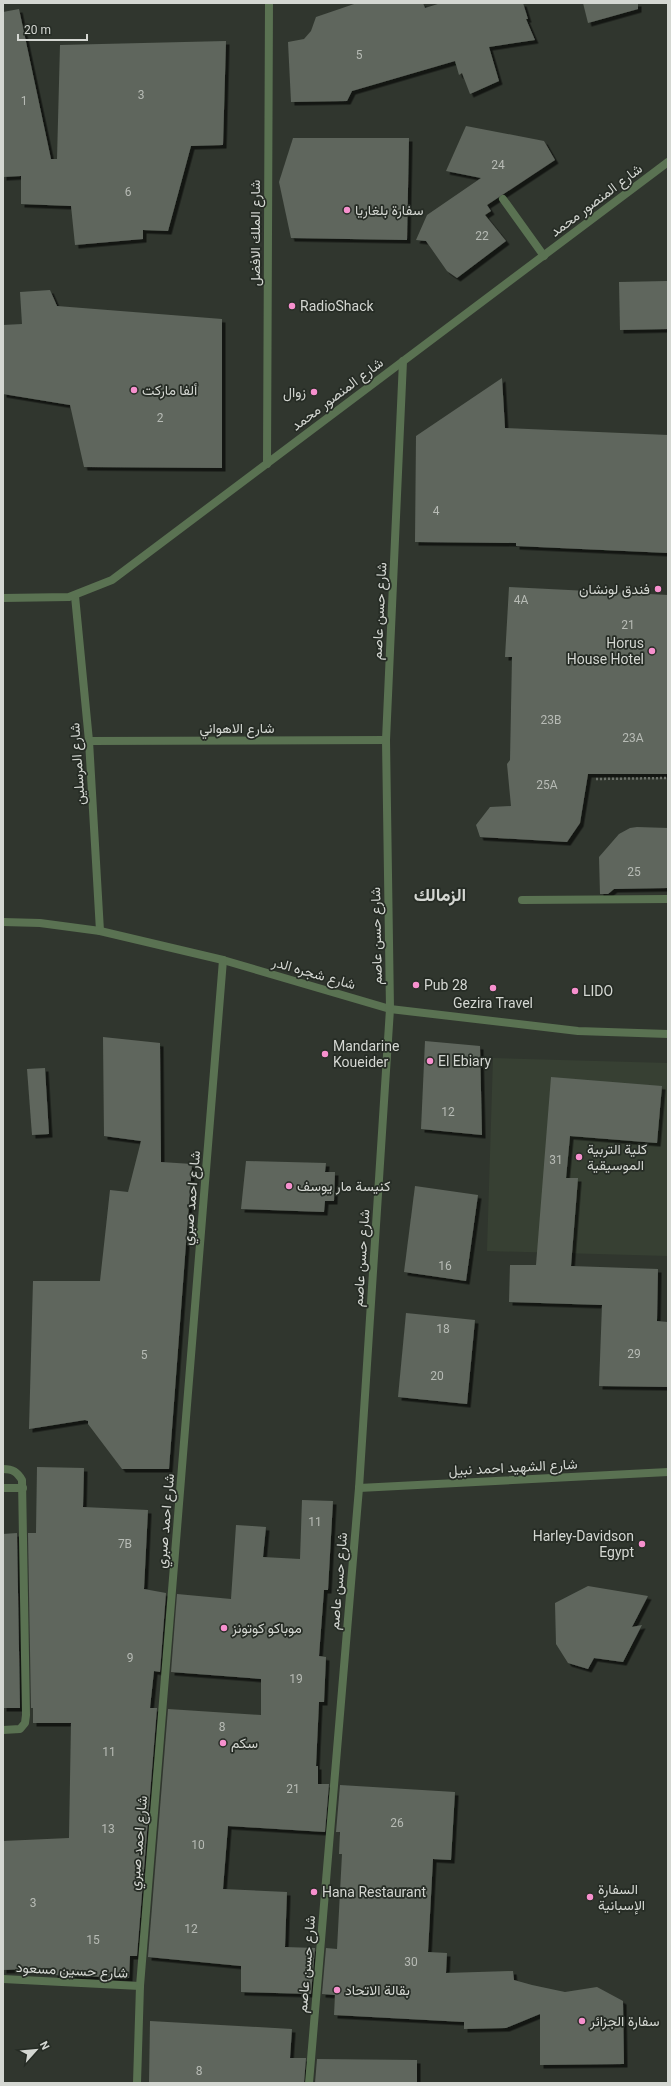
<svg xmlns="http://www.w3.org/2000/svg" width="671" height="2086" viewBox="0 0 671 2086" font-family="Roboto,Vazirmatn,sans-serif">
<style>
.built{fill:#374033}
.building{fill:#5f665d;filter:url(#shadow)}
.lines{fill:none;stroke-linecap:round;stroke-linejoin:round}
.path{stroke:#6c716a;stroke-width:2.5;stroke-dasharray:2 2;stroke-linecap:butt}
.service{stroke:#5a7252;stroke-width:8}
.minor{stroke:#5a7252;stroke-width:8}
.poi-dot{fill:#f790ce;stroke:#262c25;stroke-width:1.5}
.labels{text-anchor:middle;stroke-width:3.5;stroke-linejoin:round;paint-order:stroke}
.number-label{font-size:12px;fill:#b7bbb5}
.street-label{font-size:14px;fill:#d4d7d2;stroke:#262c25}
.poi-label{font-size:14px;fill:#d4d7d2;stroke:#262c25;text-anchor:start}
.district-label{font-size:18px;font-weight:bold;fill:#d4d7d2;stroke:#262c25}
</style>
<defs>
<filter id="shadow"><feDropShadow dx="3.5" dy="3.5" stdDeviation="0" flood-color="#0009"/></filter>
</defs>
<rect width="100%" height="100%" fill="#30362e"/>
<path class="built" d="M493,1058L668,1063V1256L487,1251Z"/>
<g class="building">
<path d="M357,3H423L425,8L441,3H523L528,19H526L535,40L489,47L499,81L470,94L462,73L459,75L455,61L352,91L347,101L291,102L288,42L304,39L311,31L316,17Z"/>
<path d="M583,3H638V9L588,23Z"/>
<path d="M19,9L51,159H57L60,45L226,41L223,145L191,146L168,231L143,230V239L75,245L71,206L21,204V176L3,177V12Z"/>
<path d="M466,126L544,141L555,160L487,205L491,211L485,215L506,241L457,278L447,271L426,241L416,240L427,215L481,178L446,171Z"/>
<path d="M293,138H409L407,240L291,238L279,182Z"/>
<path d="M667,281L668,329L620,330L619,282Z"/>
<path d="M50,290L57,306L222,319V468L84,467L70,405L3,394V325L22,324L20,292Z"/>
<path d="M502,378L505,428L668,435V553L516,546V543L415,542L416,436Z"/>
<path d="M509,587L668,595V774H588L580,823L567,842L480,837L476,825L490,807L511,806L507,764L510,760L512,657H505Z"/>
<path d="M637,827L668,828V888L614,889L608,894H600L599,857L619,834L630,828Z"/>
<path d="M103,1037L160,1043L161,1162L192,1164L169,1469H122L88,1424V1421L85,1420L29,1429L33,1281H100L110,1190L128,1192L141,1141L104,1136Z"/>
<path d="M425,1041L480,1046L482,1135L421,1129Z"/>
<path d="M45,1068L49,1134L32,1135L27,1069Z"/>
<path d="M551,1077L662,1086L657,1143L570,1136L566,1178H578L571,1266L658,1269L657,1321L668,1322V1387L599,1386L602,1305L509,1302L510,1265H536Z"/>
<path d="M246,1161L326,1163L325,1172H335L334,1201H325L324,1212L241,1209Z"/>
<path d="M415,1186L478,1195L466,1281L404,1272Z"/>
<path d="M406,1313L475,1320L467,1404L398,1397Z"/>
<path d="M37,1467L84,1468L83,1507L148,1510L144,1589L166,1593L160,1672L154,1671L150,1708H157L137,1956H130L129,1978L54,1975V1968L3,1970V1841L69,1838L71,1723H33V1708H31L28,1533H36Z"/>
<path d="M302,1500L333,1501L328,1590H324L319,1656L326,1657L324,1702H319L316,1766H318V1784H329L325,1832L228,1826L223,1889L287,1892L285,1947L315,1948L311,1994L241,1992V1966L148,1957L168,1709L261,1715V1679L171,1672L177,1594L231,1599L236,1525L266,1527L263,1557L300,1559Z"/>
<path d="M17,1533L20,1708H3V1534Z"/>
<path d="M588,1586L648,1596L632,1627L642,1625L623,1662L594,1658L588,1669L568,1663L556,1644L555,1603Z"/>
<path d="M340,1785L455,1792L451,1860L433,1859L428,1952L447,1953L446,1973L513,1971L514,1980L532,1985L565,1992L597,1987L623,2001L624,2064L540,2065V2014L506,2028L464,2029V2022L334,2015L335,1995L322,1994L326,1948L337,1949L342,1854H339L340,1832H336Z"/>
<path d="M150,2021L292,2029L290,2058H306L304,2083H149Z"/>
<path d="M317,2059L417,2060V2083H315Z"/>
</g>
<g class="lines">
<path class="path" d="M596,779L668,778"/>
<g class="service">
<path d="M503,199L544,256"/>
<path d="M3,1469C13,1469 17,1472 22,1480L26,1715L25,1723L20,1729L3,1730"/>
<path d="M3,1488H23"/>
</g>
<g class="minor">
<path d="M267,464L269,3"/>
<path d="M75,596L89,741L100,931"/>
<path d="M3,598L69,597L112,580L668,162"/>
<path d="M89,741L386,740"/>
<path d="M522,900L668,899"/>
<path d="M3,922L40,923L100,931L223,960L390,1009L578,1031L668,1034"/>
<path d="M359,1488L668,1472"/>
<path d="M3,1979L140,1986"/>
<path d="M137,2083L140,1986L223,960"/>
<path d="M309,2083L359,1488L390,1009L386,740L403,361"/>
</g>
</g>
<g class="poi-dot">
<circle cx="347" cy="210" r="4"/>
<circle cx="292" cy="306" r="4"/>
<circle cx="134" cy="390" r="4"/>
<circle cx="314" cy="392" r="4"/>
<circle cx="658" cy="589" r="4"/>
<circle cx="652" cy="651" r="4"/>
<circle cx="416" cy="985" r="4"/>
<circle cx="493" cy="988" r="4"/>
<circle cx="575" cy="991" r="4"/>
<circle cx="325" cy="1054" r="4"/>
<circle cx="430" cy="1061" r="4"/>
<circle cx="579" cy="1157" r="4"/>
<circle cx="289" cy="1186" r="4"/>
<circle cx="642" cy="1544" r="4"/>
<circle cx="224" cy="1628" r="4"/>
<circle cx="223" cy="1743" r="4"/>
<circle cx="314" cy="1892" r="4"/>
<circle cx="590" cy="1897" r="4"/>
<circle cx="337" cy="1990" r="4"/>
<circle cx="582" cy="2021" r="4"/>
</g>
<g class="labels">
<g class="number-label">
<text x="359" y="59">5</text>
<text x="141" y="99">3</text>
<text x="24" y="105">1</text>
<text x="498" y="169">24</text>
<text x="128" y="196">6</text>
<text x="482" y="240">22</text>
<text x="160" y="422">2</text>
<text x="436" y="515">4</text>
<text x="521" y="604">4A</text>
<text x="628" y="629">21</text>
<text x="551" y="724">23B</text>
<text x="633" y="742">23A</text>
<text x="547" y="789">25A</text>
<text x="634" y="876">25</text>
<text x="448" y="1116">12</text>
<text x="556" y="1164">31</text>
<text x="445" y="1270">16</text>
<text x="443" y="1333">18</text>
<text x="634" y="1358">29</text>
<text x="144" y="1359">5</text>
<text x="437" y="1380">20</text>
<text x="315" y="1526">11</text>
<text x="125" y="1548">7B</text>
<text x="130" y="1662">9</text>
<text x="296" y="1683">19</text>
<text x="222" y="1731">8</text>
<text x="109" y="1756">11</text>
<text x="293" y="1793">21</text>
<text x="397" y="1827">26</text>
<text x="108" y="1833">13</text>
<text x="198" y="1849">10</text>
<text x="33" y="1907">3</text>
<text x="191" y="1933">12</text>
<text x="93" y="1944">15</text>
<text x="411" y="1966">30</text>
<text x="199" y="2075">8</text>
</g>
<g class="street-label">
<text transform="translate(596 200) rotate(-37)" y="5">شارع المنصور محمد</text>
<text transform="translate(255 233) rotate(-90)" y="5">شارع الملك الافضل</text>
<text transform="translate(337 394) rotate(-37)" y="5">شارع المنصور محمد</text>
<text transform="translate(379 611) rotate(-87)" y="5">شارع حسن عاصم</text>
<text x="237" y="733">شارع الاهواني</text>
<text transform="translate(77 764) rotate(-94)" y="5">شارع المرسلين</text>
<text transform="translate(376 936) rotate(-91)" y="5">شارع حسن عاصم</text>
<text transform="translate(314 973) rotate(16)" y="5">شارع شجره الدر</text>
<text transform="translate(191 1198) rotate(-85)" y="5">شارع احمد صبري</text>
<text transform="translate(361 1258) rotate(-86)" y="5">شارع حسن عاصم</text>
<text transform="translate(513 1467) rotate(-3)" y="5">شارع الشهيد احمد نبيل</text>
<text transform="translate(165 1521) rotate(-85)" y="5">شارع احمد صبري</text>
<text transform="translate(338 1581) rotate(-85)" y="5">شارع حسن عاصم</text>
<text transform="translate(138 1843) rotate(-85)" y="5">شارع احمد صبري</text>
<text transform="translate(306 1964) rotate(-85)" y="5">شارع حسن عاصم</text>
<text transform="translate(72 1970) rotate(3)" y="5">شارع حسين مسعود</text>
</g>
<g class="poi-label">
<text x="355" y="215">سفارة بلغاريا</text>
<text x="300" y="311">RadioShack</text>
<text x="142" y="395">ألفا ماركت</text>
<text x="306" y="397" text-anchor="end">زوال</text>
<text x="650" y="594" text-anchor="end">فندق لونشان</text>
<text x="644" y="648" text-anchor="end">Horus<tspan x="644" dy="16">House Hotel</tspan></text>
<text x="424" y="990">Pub 28</text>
<text x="583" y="996">LIDO</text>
<text x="493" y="1008" text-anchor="middle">Gezira Travel</text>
<text x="333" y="1051">Mandarine<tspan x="333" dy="16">Koueider</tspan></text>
<text x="438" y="1066">El Ebiary</text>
<text x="587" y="1154">كلية التربية<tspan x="587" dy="16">الموسيقية</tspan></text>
<text x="297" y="1191">كنيسة مار يوسف</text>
<text x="634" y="1541" text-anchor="end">Harley-Davidson<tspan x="634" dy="16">Egypt</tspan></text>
<text x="232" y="1633">موباكو كوتونز</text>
<text x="231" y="1748">سكم</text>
<text x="598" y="1894">السفارة<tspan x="598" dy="16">الإسبانية</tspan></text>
<text x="322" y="1897">Hana Restaurant</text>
<text x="345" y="1995">بقالة الاتحاد</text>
<text x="590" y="2026">سفارة الجزائر</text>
</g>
<g class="district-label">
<text x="440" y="901">الزمالك</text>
</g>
</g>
<rect width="671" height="2086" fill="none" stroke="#d4d7d2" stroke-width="8"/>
<g transform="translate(36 2050) rotate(63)" stroke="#262c25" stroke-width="3" paint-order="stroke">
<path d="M0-3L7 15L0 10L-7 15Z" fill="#d4d7d2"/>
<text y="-6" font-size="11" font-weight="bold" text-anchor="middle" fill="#d4d7d2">N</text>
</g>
<path d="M18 34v6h69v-6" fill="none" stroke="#d4d7d2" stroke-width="2"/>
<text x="24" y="34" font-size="12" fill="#d4d7d2" stroke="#262c25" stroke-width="3" paint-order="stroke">20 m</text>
</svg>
